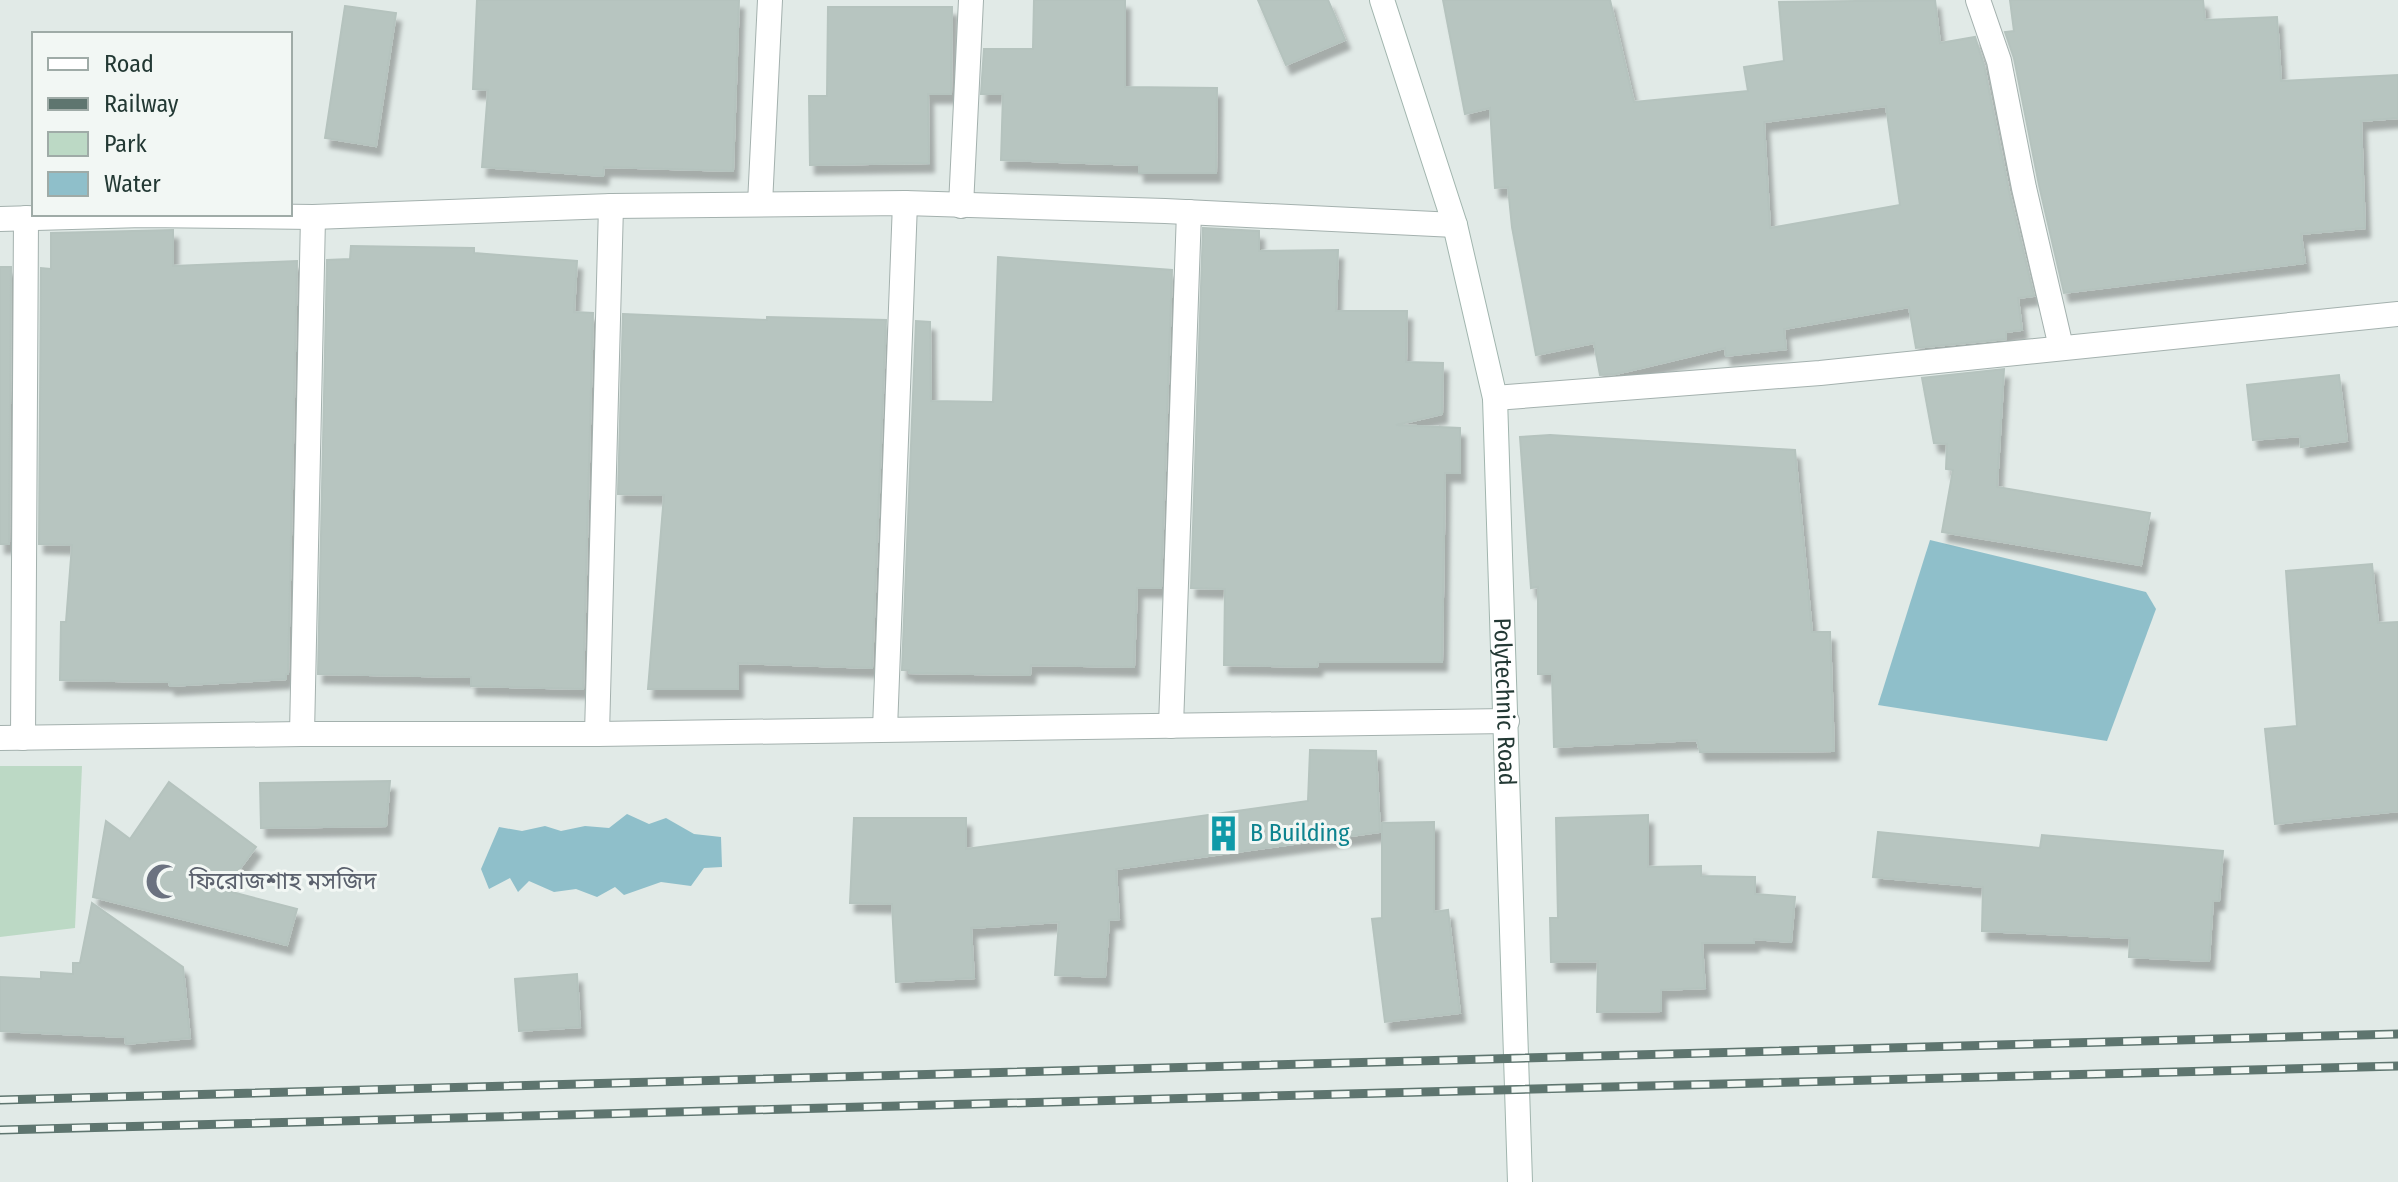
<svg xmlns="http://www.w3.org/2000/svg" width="2398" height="1182" viewBox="0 0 2398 1182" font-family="'Fira Sans Condensed','Noto Sans Bengali',sans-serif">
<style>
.green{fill:#bcd9c5}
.water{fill:#8fbfca}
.building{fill:#b7c5c0;stroke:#b5c3be;stroke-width:2;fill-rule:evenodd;filter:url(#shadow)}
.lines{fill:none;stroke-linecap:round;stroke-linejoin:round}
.street-casing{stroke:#a4b1ae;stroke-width:26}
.secondary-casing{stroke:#a1b5ae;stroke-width:26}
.street{stroke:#fff;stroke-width:24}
.secondary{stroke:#fff;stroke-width:24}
.rail-casing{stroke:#5e756f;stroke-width:9}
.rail{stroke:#f2f7f4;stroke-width:6;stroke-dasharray:18;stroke-linecap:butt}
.labels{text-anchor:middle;stroke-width:6;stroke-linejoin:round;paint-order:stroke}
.street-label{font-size:24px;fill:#233934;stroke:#f2f7f4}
.culture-label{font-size:24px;fill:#0d838f;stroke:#f2f7f4;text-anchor:start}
.worship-label{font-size:24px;fill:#5b616d;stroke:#f2f7f4;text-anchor:start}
</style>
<defs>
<filter id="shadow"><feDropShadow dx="5" dy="9" stdDeviation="2" flood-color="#0004"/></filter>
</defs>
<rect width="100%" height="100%" fill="#e1eae7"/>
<path class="green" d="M0,766H82L75,928L0,937Z"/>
<g class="water">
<path d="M1930,540L2146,592L2156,609L2107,741L1878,705Z"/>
<path d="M627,814L649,824L666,818L694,834L721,837L722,867L704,868L691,886L661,882L624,895L615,887L597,897L576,889L554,892L529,881L518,892L510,878L489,889L481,869L499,827L522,831L545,826L561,831L585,826L609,828Z"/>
</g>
<g class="building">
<path d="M477,0H739L733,171L604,167L603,176L482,167L488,90L473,89Z"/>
<path d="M1034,0H1125V87L1217,88L1216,173H1139V165L1001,160L1003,94H981L984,49H1033Z"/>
<path d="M1258,0H1328L1345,40L1286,65Z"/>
<path d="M1443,0H1610L1634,102L1748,91L1744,67L1784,61L1779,2L1935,0L1940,43L1975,37L1984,65L2009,191L2034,296L2018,298L2022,330L2006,332V339L1916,348L1909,307L1784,329L1786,349L1726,356L1725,348L1616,374L1600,375L1594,343L1536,355L1512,227L1508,187L1495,188L1490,108L1465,114ZM1886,106L1900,205L1770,228L1764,122Z"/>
<path d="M2010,0H2203L2205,20L2277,17L2281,81L2398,75V118L2361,121L2365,228L2301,234L2305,263L2064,293L2039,185L2014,58L2005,32L2014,31Z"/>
<path d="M345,6L396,13L376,146L325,138Z"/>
<path d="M828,7H952L951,94H928L929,163L810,165L809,96H827Z"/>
<path d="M1203,228L1259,231V251L1338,250L1336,311H1407L1406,362L1443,363L1442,414L1396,425L1460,428V473H1445L1442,662H1318L1317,667L1224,665L1225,589L1191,588Z"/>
<path d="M173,230V266L297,261L288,674H286V679L170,686L169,682L60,680L61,622H66L72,545L39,544L41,268L51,269V233Z"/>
<path d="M351,246L474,248V253L577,261L574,312L593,313L583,689L471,686V677L318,674L327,260L350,259Z"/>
<path d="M998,257L1172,270L1161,588H1137L1134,667L1031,665L1030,675L909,673V670H902L916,321L930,322L931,401L993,402Z"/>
<path d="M0,267H11L9,544H0Z"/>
<path d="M623,314L767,320V317L886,320L872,668L738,663V689H648L664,495L618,494Z"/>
<path d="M2004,369L1997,487L2150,513L2141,565L1942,532L1953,470L1946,469L1947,444L1934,443L1922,378Z"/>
<path d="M2339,375L2347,441L2301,447L2300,436L2253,440L2247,385Z"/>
<path d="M1550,435L1795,450L1812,632H1830L1834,751L1700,752L1697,740L1554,747L1552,674H1538V587L1531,588L1520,437Z"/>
<path d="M2372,564L2378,623L2398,622V811L2275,824L2265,729L2297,726L2286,571Z"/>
<path d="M1310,750L1376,751L1380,832L1116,869L1119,919L1109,920L1105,977L1055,975L1059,922L971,928L974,978L896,982L892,904L850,903L854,818H966V849L1308,801Z"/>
<path d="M390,781L386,826L261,828L260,783Z"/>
<path d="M169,782L256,847L224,890L297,909L287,945L93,897L106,821L130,839Z"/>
<path d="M1648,815V867L1701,866V876L1755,877V894L1795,897L1791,942L1754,939V943H1702L1705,988L1661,990V1011L1597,1012L1598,961L1551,962L1550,918H1558L1556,818Z"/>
<path d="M1434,822V912L1448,910L1460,1013L1385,1022L1372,919L1382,918V823Z"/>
<path d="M1878,832L2040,848L2042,835L2223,851L2219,901H2213L2209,961L2129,957L2130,938L1982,931L1983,887L1873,877Z"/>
<path d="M92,903L183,967L190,1038L126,1044L125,1037L0,1031V977L41,979V972L73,974V963H80Z"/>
<path d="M577,974L580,1027L519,1031L515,979Z"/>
</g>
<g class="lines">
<defs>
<g id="street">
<path d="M1978,0L1999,61L2024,188L2061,347"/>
<path d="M760,204L770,0"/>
<path d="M961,206L971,0"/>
<path d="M0,219L143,215L313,217L611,206L905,203L1165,211L1455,225"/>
<path d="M1495,398L1820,373L2398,314"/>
<path d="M1171,726L1189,212"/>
<path d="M885,729L905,203"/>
<path d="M302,734L313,217"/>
<path d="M597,734L611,206"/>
<path d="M0,738L302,734H597L1507,721"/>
<path d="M23,738L26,218"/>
</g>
<g id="secondary">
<path id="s1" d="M1382,0L1455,225L1495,398L1520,1182"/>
</g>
</defs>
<use href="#street" class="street-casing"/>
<use href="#secondary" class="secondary-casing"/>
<use href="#street" class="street"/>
<use href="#secondary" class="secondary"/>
<defs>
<g id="rail">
<path d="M0,1100L2398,1034"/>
<path d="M0,1130L2398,1066"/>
</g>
</defs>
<use href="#rail" class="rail-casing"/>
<use href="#rail" class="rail"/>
</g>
<defs>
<symbol id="building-bare" viewBox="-9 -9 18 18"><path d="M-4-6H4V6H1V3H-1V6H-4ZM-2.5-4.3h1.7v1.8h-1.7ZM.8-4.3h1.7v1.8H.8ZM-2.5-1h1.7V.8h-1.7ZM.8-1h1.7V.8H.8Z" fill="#0f9aa8" stroke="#f2f7f4" stroke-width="2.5" paint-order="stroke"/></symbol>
<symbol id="mosque-bare" viewBox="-9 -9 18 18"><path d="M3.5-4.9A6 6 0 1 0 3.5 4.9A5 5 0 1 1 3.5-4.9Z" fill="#6b7280" stroke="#f2f7f4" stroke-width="2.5" paint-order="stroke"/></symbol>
</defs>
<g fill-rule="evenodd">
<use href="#building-bare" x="1198" y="808" width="51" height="51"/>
<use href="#mosque-bare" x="138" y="856" width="51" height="51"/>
</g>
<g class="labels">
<g class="street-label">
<text dy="8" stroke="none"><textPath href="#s1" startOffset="718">Polytechnic Road</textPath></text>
</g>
<g class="culture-label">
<text x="1250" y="841">B Building</text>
</g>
<g class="worship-label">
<text x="189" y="889">ফিরোজশাহ মসজিদ</text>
</g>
</g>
<rect x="32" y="32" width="260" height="184" fill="#f2f7f4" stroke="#9faba7" stroke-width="2"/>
<rect x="48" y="58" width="40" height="12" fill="#ffffff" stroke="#9faba7" stroke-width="2"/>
<text x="104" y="72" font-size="24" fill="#233934">Road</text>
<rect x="48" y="98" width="40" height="12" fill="#5e756f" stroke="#9faba7" stroke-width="2"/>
<text x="104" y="112" font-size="24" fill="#233934">Railway</text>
<rect x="48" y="132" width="40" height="24" fill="#bcd9c5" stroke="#9faba7" stroke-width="2"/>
<text x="104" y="152" font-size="24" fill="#233934">Park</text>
<rect x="48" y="172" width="40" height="24" fill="#8fbfca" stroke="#9faba7" stroke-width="2"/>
<text x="104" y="192" font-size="24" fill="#233934">Water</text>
</svg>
